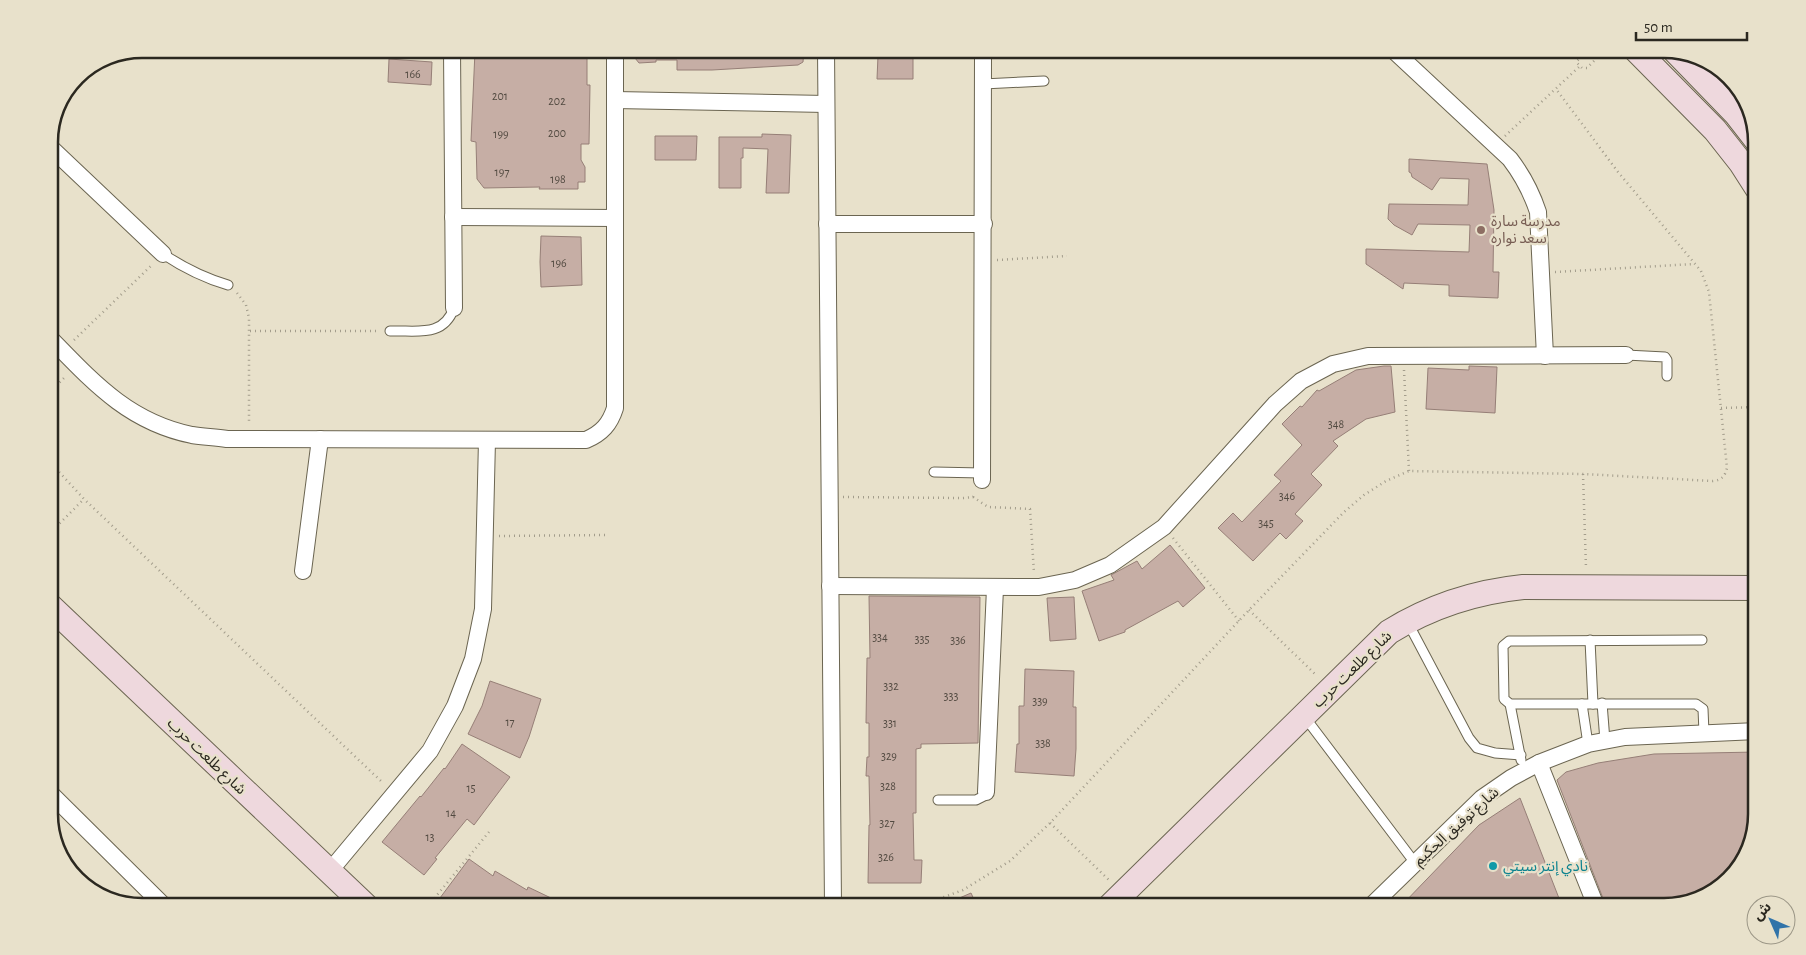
<svg xmlns="http://www.w3.org/2000/svg" width="1806" height="955" viewBox="0 0 1806 955" font-family="'Alegreya Sans','Noto Sans Arabic',sans-serif">
<style>
.building{fill:#c6aea5;stroke:#967f77}
.lines{fill:none;stroke-linecap:round;stroke-linejoin:round}
.lane-casing{stroke:#6b6551;stroke-width:11}
.street-casing{stroke:#6b6551;stroke-width:18}
.secondary-casing{stroke:#6b6551;stroke-width:26}
.path{stroke:#a39d8c;stroke-width:2.5;stroke-dasharray:1 4;stroke-linecap:butt}
.lane{stroke:#fff;stroke-width:9}
.street{stroke:#fff;stroke-width:16}
.secondary{stroke:#eed8dd;stroke-width:24}
.education-dot{fill:#8d6e63;stroke:#e8e1cb;stroke-width:2}
.culture-dot{fill:#0f9aa8;stroke:#e8e1cb;stroke-width:2}
.labels{text-anchor:middle;stroke-width:4.5;stroke-linejoin:round;paint-order:stroke}
.number-label{font-size:12px;fill:#524a41}
.education-label{font-size:15px;fill:#785e54;stroke:#e8e1cb;text-anchor:start}
.street-label{font-size:15px;fill:#2b2820;stroke:#e8e1cb}
.culture-label{font-size:15px;fill:#0d838f;stroke:#e8e1cb;text-anchor:start}
.rim{fill:none;stroke:#2b2820;stroke-width:2.5}
</style>
<rect width="100%" height="100%" fill="#e8e1cb"/>
<g class="building">
<path d="M636,49H804L803,62L798,65L712,70H677V60H656V62L639,63L635,58Z"/>
<path d="M538,50H587V85H590L589,144H581V160L585,167V182H578V189H539L540,187L484,188L477,179L476,142L471,141L475,51L538,52Z"/>
<path d="M878,56L913,57V79H877Z"/>
<path d="M389,59L432,62L431,85L388,82Z"/>
<path d="M762,134L791,135L789,193H766L768,149L743,148V158H741V188H719V137H762Z"/>
<path d="M655,136H697L696,160H655Z"/>
<path d="M1409,159L1487,164L1494,210L1493,272H1499L1498,298L1449,296V285L1404,283L1403,289L1366,264V249L1469,252L1470,225L1418,224L1412,235L1394,225L1388,219L1389,204L1468,205L1469,179L1440,178L1432,190L1412,177L1411,173L1409,172Z"/>
<path d="M541,236L581,237L582,285L541,287L540,262Z"/>
<path d="M1384,366H1391L1395,412L1366,419L1333,441L1338,446L1311,474L1322,485L1295,514L1303,521L1286,539L1280,533L1253,561L1218,528L1233,513L1242,522L1281,481L1274,475L1302,445L1282,424L1300,406L1302,407L1317,390L1319,391L1356,370Z"/>
<path d="M1469,366L1497,367L1495,413L1426,409L1428,368L1469,370Z"/>
<path d="M1170,545L1205,588L1183,607L1178,601L1125,630V632L1099,641L1082,591L1114,580L1111,575L1137,561L1142,569Z"/>
<path d="M869,596L980,597L978,743L921,744V748L916,749V813H913L914,860H922L921,883H868L869,825H870L869,776H866L867,757H869V723H866L867,658H870Z"/>
<path d="M1074,597L1076,639L1050,641L1047,598Z"/>
<path d="M1025,669L1074,671L1073,707H1076V749L1074,776L1015,772L1017,744H1019V706H1024Z"/>
<path d="M490,681L541,699L529,737L520,758L468,734L482,706Z"/>
<path d="M462,744L510,777L474,825L467,819L435,858L437,859L424,875L382,842L420,796L421,797L444,768L445,769Z"/>
<path d="M1757,752V814L1748,855L1716,891L1665,906H1606L1557,780L1566,772L1598,763L1654,754Z"/>
<path d="M1520,798L1562,906H1401L1479,825Z"/>
<path d="M469,859L493,876L495,871L527,890L528,887L551,898L547,906H434Z"/>
<path d="M971,893L977,906H941Z"/>
</g>
<g class="lines">
<defs>
<g id="lane">
<path d="M983,84L1044,81"/>
<path d="M163,254C184,268 204,278 228,285"/>
<path d="M390,331C417,330 443,338 454,308"/>
<path d="M1626,355L1665,357L1667,360V376"/>
<path d="M934,472L982,473"/>
<path d="M1408,623L1469,738L1477,748L1495,753L1521,755"/>
<path d="M1590,640L1593,704"/>
<path d="M1702,640L1509,641L1503,646L1504,699L1510,704H1696L1703,709L1704,733"/>
<path d="M1602,703L1605,741"/>
<path d="M1510,704L1521,760"/>
<path d="M1582,704L1588,744"/>
<path d="M1304,716L1415,863"/>
<path d="M938,800H976L984,796L986,792"/>
</g>
<g id="street">
<path d="M452,49L454,308"/>
<path d="M826,49L833,906"/>
<path d="M1392,49L1510,159C1523,176 1531,191 1538,212L1545,356"/>
<path d="M615,100L826,104"/>
<path d="M49,146L163,254"/>
<path d="M453,217L615,218"/>
<path d="M827,224H984"/>
<path d="M49,337C92,381 128,422 192,435C204,437 215,437 227,439L586,440C602,433 610,424 615,408V49"/>
<path d="M982,480L983,55"/>
<path d="M303,571L320,439"/>
<path d="M830,586L1039,587L1075,580L1110,565L1164,527L1275,404L1301,381L1333,364L1368,356L1626,355"/>
<path d="M1539,763L1596,906"/>
<path d="M49,792L164,906"/>
<path d="M986,792L995,588"/>
<path d="M329,872L430,751L455,706L473,659L483,609L487,440"/>
<path d="M1371,906L1482,798L1511,778L1539,763L1588,744L1625,737L1757,731"/>
</g>
<g id="secondary">
<path d="M1635,49L1715,130L1741,163L1757,188"/>
<path d="M1675,51L1736,114L1757,141"/>
<path d="M49,605L366,906"/>
<path d="M1110,906L1389,632C1431,606 1474,592 1523,587L1757,588"/>
</g>
</defs>
<use href="#lane" class="lane-casing"/>
<use href="#street" class="street-casing"/>
<use href="#secondary" class="secondary-casing"/>
<g class="path">
<path d="M840,49H856"/>
<path d="M1589,49L1577,61V63L1582,68H1587L1606,49"/>
<path d="M1505,136L1580,66"/>
<path d="M997,260L1067,256"/>
<path d="M1555,272L1694,264"/>
<path d="M237,293L246,305L249,318V424"/>
<path d="M250,331H378"/>
<path d="M74,340L153,264"/>
<path d="M1404,370L1409,471"/>
<path d="M49,393L66,376"/>
<path d="M1721,408L1757,407"/>
<path d="M49,461L84,499L383,783"/>
<path d="M1583,474L1586,568"/>
<path d="M843,497L963,498L973,497L976,493"/>
<path d="M973,497L988,507L1030,509L1034,573"/>
<path d="M49,534L84,499"/>
<path d="M499,536L605,535"/>
<path d="M1173,538L1239,621"/>
<path d="M1249,610L1317,676"/>
<path d="M1050,823L1110,881"/>
<path d="M428,906L489,832"/>
<path d="M920,906L963,890L1010,861L1050,823L1249,610L1344,512L1364,495L1386,481L1409,471L1583,474L1713,481C1722,480 1725,476 1727,468L1709,292L1701,271L1618,172L1556,89"/>
</g>
<use href="#lane" class="lane"/>
<use href="#street" class="street"/>
<use href="#secondary" class="secondary"/>
</g>
<circle class="education-dot" cx="1481" cy="230" r="5"/>
<circle class="culture-dot" cx="1493" cy="866" r="5"/>
<g class="labels">
<g class="number-label">
<text x="413" y="78">166</text>
<text x="500" y="100">201</text>
<text x="557" y="105">202</text>
<text x="557" y="137">200</text>
<text x="501" y="138">199</text>
<text x="502" y="176">197</text>
<text x="558" y="183">198</text>
<text x="559" y="267">196</text>
<text x="1336" y="428">348</text>
<text x="1287" y="500">346</text>
<text x="1266" y="527">345</text>
<text x="880" y="641">334</text>
<text x="922" y="643">335</text>
<text x="958" y="644">336</text>
<text x="891" y="690">332</text>
<text x="951" y="700">333</text>
<text x="1040" y="705">339</text>
<text x="510" y="726">17</text>
<text x="890" y="727">331</text>
<text x="1043" y="747">338</text>
<text x="889" y="760">329</text>
<text x="888" y="790">328</text>
<text x="471" y="792">15</text>
<text x="451" y="817">14</text>
<text x="887" y="827">327</text>
<text x="430" y="841">13</text>
<text x="886" y="861">326</text>
</g>
<g class="education-label">
<text x="1491" y="226">مدرسة سارة<tspan x="1491" dy="17">سعد نواره</tspan></text>
</g>
<g class="street-label">
<text transform="translate(1352 669) rotate(-44)" y="5">شارع طلعت حرب</text>
<text transform="translate(207 756) rotate(44)" y="5">شارع طلعت حرب</text>
<text transform="translate(1456 826) rotate(-42)" y="5">شارع توفيق الحكيم</text>
</g>
<g class="culture-label">
<text x="1503" y="871">نادي إنتر سيتي</text>
</g>
</g>
<path d="M0 0H1806V955H0ZM142 58H1664A84 84 0 0 1 1748 142V814A84 84 0 0 1 1664 898H142A84 84 0 0 1 58 814V142A84 84 0 0 1 142 58Z" fill="#e8e1cb" fill-rule="evenodd"/>
<path class="rim" d="M142 58H1664A84 84 0 0 1 1748 142V814A84 84 0 0 1 1664 898H142A84 84 0 0 1 58 814V142A84 84 0 0 1 142 58Z"/>
<g transform="translate(1771 920) rotate(315)"><circle r="24" fill="#e8e1cb" stroke="#9c9787"/>
<path d="M0-4L9 19L0 12L-9 19Z" fill="#3073a9"/>
<text y="-8" font-size="14" font-weight="bold" text-anchor="middle" fill="#2b2820">ش</text>
</g>
<path d="M1636 32v8h111v-8" fill="none" stroke="#2b2820" stroke-width="2.5"/>
<text x="1644" y="32" font-size="15" fill="#2b2820" stroke="#e8e1cb" stroke-width="4" paint-order="stroke">50 m</text>
</svg>
